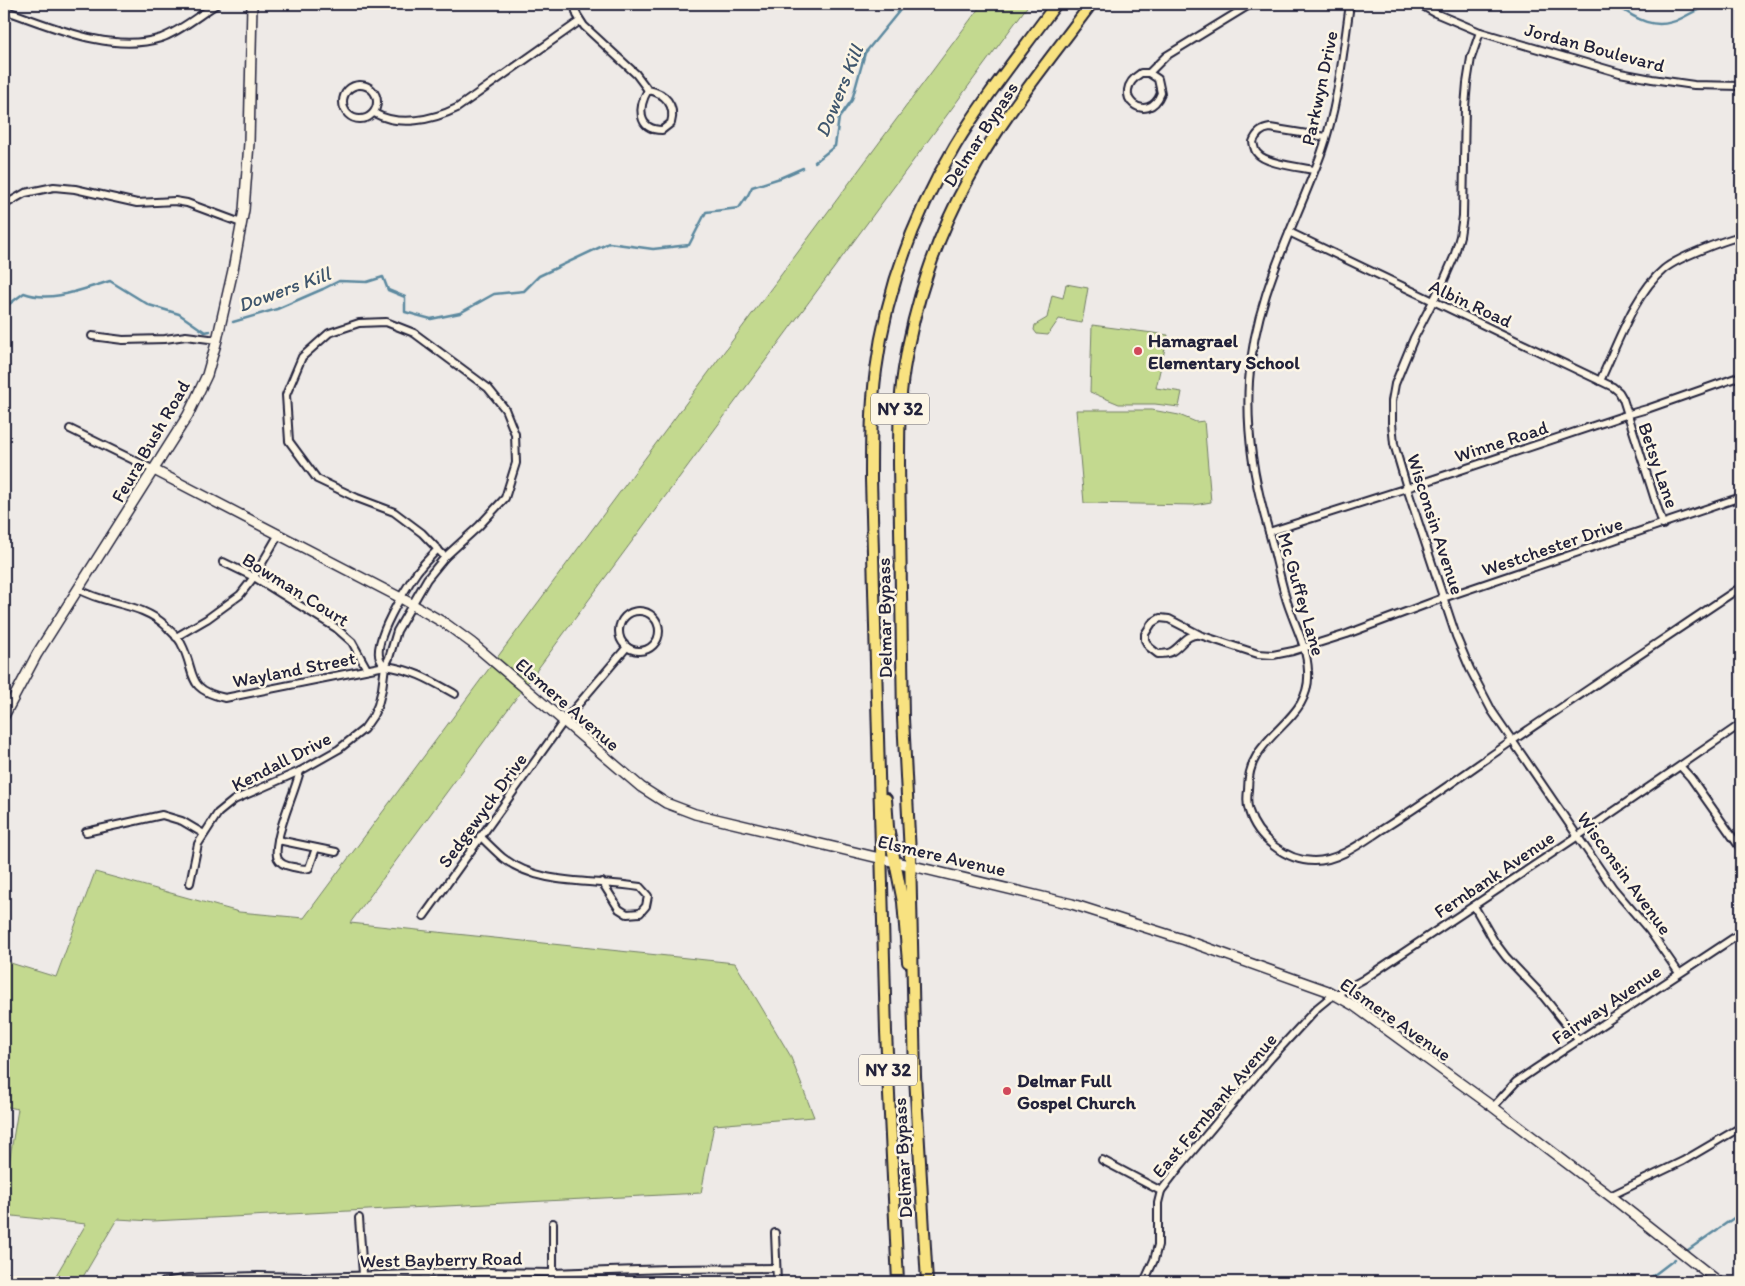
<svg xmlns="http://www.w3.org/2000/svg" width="1745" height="1286" viewBox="0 0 1745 1286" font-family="Itim,sans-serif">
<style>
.green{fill:#c3d98f;stroke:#727e65}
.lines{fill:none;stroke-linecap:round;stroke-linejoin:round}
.stream{stroke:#5c899f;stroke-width:2.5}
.street-casing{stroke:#22223b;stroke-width:10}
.secondary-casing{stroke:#22223b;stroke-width:12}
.primary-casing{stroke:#22223b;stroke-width:14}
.street{stroke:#fcf5e5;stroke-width:6}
.secondary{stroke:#fcf5e5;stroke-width:9}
.primary{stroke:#f8e281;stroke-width:10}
.poi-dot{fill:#d1495b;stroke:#fcf5e5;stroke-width:2}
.labels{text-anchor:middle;stroke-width:5;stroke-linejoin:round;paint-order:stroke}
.shield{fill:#fcf5e5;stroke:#63616e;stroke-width:1}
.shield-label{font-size:18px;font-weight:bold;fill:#22223b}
.street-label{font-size:19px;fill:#22223b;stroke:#fcf5e5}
.poi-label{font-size:19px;font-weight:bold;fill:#22223b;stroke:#fcf5e5;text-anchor:start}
.water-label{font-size:20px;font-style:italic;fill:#3f566d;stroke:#fcf5e5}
</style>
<rect width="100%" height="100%" fill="#eeeae7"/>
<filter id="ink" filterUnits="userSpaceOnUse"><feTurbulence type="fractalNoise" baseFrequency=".02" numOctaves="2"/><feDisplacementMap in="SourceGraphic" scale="10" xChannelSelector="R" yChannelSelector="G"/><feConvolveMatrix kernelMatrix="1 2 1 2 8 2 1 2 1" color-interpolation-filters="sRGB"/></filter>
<g filter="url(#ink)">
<g class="green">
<path d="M982,4H1029L350,923L735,963L790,1055L814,1117L714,1125L701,1193L153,1221L117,1219L80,1282H52L86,1224L4,1215V1193L18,1109L4,1106V961L56,977L95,872L239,912L304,918Z"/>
<path d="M1066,284L1088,288L1082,323L1059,319L1048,335L1037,334L1034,330L1035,325L1047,318L1052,295L1063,298Z"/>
<path d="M1092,325L1168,335L1156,388L1182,392L1179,407L1155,404H1119L1090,392Z"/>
<path d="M1076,410H1152L1179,415L1196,422L1204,421L1211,502L1194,505L1084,503Z"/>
</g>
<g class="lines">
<g class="stream">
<path d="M1615,4C1635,19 1656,32 1682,18C1692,13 1702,6 1714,5C1723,5 1733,8 1741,9"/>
<path d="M815,162L835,146L839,118L852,100L865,53L905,4"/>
<path d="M4,303L8,305L24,293C51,303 83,289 110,281L149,305L179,314L205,332L210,331"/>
<path d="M233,322L277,309L323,289L339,281L367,282L383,277L388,290L405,297V312L431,319L460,313L494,294L524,291L539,276L609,243L653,249L689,245L706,212L739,208L748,195L752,187L780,178L803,168"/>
<path d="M1688,1250L1741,1213"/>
<path d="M1645,1282L1675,1259"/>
</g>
<defs>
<g id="street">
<path d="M574,4L577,15L584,26L636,74L648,90"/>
<path d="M1350,4C1343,53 1338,106 1321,154C1293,230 1254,298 1249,381C1246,434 1254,481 1269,532C1275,553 1279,574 1285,595C1292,621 1307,644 1308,671C1311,712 1275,725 1257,755C1250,766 1248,777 1248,790C1247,797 1247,805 1249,811C1257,838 1286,861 1314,861C1340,861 1365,840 1386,827C1429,800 1470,770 1512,741C1588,689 1665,638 1741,587"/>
<path d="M1419,4L1435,13L1480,32L1620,73L1652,79L1694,85L1741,86"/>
<path d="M4,10C51,26 111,54 161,38C181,31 199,15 217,4"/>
<path d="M1480,32L1471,58L1467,83L1465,107L1463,216L1460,236L1454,257L1444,280L1414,338L1395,384L1392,401V423L1394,444L1407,488L1456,636L1470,669L1492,711L1613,888L1649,930L1679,973"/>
<path d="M1141,73H1149L1158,79L1161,93C1148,127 1107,95 1141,73Z"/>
<path d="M1149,73L1166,56L1251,4"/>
<circle cx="360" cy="102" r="17"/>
<path d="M648,90C665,93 676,105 671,123L662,130C637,130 638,107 648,90Z"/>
<path d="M374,113C399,127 433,120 457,108L580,21"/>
<path d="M1314,170C1300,167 1265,164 1257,153C1254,150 1254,145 1253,142C1256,134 1262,129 1270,128L1326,137"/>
<path d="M4,205L25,193L54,187L75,189L137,203L175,201L187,203L241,223"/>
<path d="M1289,232L1613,387L1619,392L1623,399L1663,525"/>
<path d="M386,322L414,333L488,388L505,409L515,434L516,463L505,498L479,526L445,557L422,533L394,512L357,498L317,479L289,441L286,395L302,357L329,333L359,323Z"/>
<path d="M92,336L123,340L165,339L186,336L217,340"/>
<path d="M1600,381C1617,345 1634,294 1664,269C1679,257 1722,241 1741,236"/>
<path d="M70,429L154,470"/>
<path d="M1269,532L1407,488L1626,415L1647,409L1741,376"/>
<path d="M223,562L254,577L336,628L352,642L367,669"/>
<path d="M78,589C107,606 141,602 166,626C170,631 178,637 181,643C197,673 184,689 225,698L385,666C414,670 430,680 455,694"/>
<circle cx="639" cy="631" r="20"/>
<path d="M1200,635C1186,633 1181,647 1171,652C1167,654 1162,654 1158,654L1149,647L1145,640V634L1152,623L1160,618L1169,619L1200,635L1258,654L1273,655L1293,651L1347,634L1443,598L1741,497"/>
<path d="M176,637L207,619L240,595L254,577L279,534"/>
<path d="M385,666C383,664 381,662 380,659C372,641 406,588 417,572C423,564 431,556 438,549"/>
<path d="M1681,767L1691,778L1741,849"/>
<path d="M300,771C294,794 283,816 278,840L336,852"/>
<path d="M86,832L162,815L182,821L204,834"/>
<path d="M480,836C487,843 495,851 503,858C541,887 595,879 640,887L648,896L646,906L640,913L627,914L619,909L602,882"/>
<path d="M278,840C275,856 275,864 293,867C299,868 304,870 309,868L316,848"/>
<path d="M190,883L198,844L218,813L234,800L300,771L339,749L364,729L373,716L378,705L382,689L385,666L389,658L397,631L427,579L445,557"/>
<path d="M1474,906L1494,941L1506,957L1543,996L1579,1041"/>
<path d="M424,916L564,721L627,647"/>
<path d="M1493,1107L1516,1082L1535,1069L1741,933"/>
<path d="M1102,1160L1161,1191"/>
<path d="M1610,1196L1683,1161L1741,1127"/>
<path d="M359,1218L363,1274"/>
<path d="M553,1223V1282"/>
<path d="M775,1233L777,1282"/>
<path d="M4,1277L28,1282"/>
<path d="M164,1282L189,1278L258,1276L312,1277L489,1272L552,1273L667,1269L776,1268"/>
<path d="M425,1282V1275"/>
<path d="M1144,1282L1154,1260L1158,1245V1203L1161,1191L1181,1165L1271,1058L1317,1008L1328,999L1364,979L1578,836L1741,724"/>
</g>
<g id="secondary">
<path d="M154,470L401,598L446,624L472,643L519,683L641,787L666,803L695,814L1072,904L1185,940L1328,991L1353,1005L1493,1107L1610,1196L1719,1282"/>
<path d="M4,716L37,654L188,415L207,375L217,340L233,270L244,210L249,143L252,4"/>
</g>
<g id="primary">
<path d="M886,799L888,827L903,902L908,962"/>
<path d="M898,1282L886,1032L871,479C871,443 871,406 876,370C886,291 915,214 955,146C985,96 1022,51 1056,4"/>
<path d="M927,1282L915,1076L910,854L903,718L899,464C899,432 899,400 904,369C914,305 936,238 968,180C1002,117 1049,61 1091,4"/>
</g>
</defs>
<use href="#street" class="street-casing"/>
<use href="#secondary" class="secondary-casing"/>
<use href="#primary" class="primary-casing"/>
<use href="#street" class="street"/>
<use href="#secondary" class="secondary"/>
<use href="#primary" class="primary"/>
</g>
</g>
<g class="poi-dot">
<circle cx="1138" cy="351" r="5"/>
<circle cx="1007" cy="1091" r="5"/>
</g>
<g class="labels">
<g class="shield">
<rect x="871" y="393.5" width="58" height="31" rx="4"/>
<rect x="859" y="1054.5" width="58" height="31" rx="4"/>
</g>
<g class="shield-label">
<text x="900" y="415">NY 32</text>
<text x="888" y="1076">NY 32</text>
</g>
<g class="street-label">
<text transform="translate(1595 47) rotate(15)" y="7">Jordan Boulevard</text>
<text transform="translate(1319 88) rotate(-78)" y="7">Parkwyn Drive</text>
<text transform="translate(980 134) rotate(-57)" y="7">Delmar Bypass</text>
<text transform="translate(1471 303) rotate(25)" y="7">Albin Road</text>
<text transform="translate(150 441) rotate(-60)" y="7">Feura Bush Road</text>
<text transform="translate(1501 441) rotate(-18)" y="7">Winne Road</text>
<text transform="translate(1659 465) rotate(71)" y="7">Betsy Lane</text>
<text transform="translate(1436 524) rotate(72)" y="7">Wisconsin Avenue</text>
<text transform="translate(1552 546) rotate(-19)" y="7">Westchester Drive</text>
<text transform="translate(296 589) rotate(32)" y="7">Bowman Court</text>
<text transform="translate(1302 594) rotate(74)" y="7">Mc Guffey Lane</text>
<text transform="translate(884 618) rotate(-91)" y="7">Delmar Bypass</text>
<text transform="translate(294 669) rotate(-11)" y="7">Wayland Street</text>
<text transform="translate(568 704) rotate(41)" y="7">Elsmere Avenue</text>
<text transform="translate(281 761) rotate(-27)" y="7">Kendall Drive</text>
<text transform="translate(482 810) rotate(-54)" y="7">Sedgewyck Drive</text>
<text transform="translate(942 855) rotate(13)" y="7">Elsmere Avenue</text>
<text transform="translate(1625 873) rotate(54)" y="7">Wisconsin Avenue</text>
<text transform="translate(1494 874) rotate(-34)" y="7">Fernbank Avenue</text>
<text transform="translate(1606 1004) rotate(-34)" y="7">Fairway Avenue</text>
<text transform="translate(1396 1019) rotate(35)" y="7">Elsmere Avenue</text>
<text transform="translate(1214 1105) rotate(-50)" y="7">East Fernbank Avenue</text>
<text transform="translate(902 1158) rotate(-93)" y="7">Delmar Bypass</text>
<text transform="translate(441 1259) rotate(-1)" y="7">West Bayberry Road</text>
</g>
<g class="poi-label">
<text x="1148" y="347">Hamagrael<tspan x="1148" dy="22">Elementary School</tspan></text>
<text x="1017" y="1087">Delmar Full<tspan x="1017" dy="22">Gospel Church</tspan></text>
</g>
<g class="water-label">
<text transform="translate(839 91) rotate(-68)" y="7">Dowers Kill</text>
<text transform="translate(284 289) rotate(-20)" y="7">Dowers Kill</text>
</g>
</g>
<rect width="1745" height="1286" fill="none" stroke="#fcf5e5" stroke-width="20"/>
<rect x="10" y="10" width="1725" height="1266" fill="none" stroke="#22223b" stroke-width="2" filter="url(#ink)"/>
</svg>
